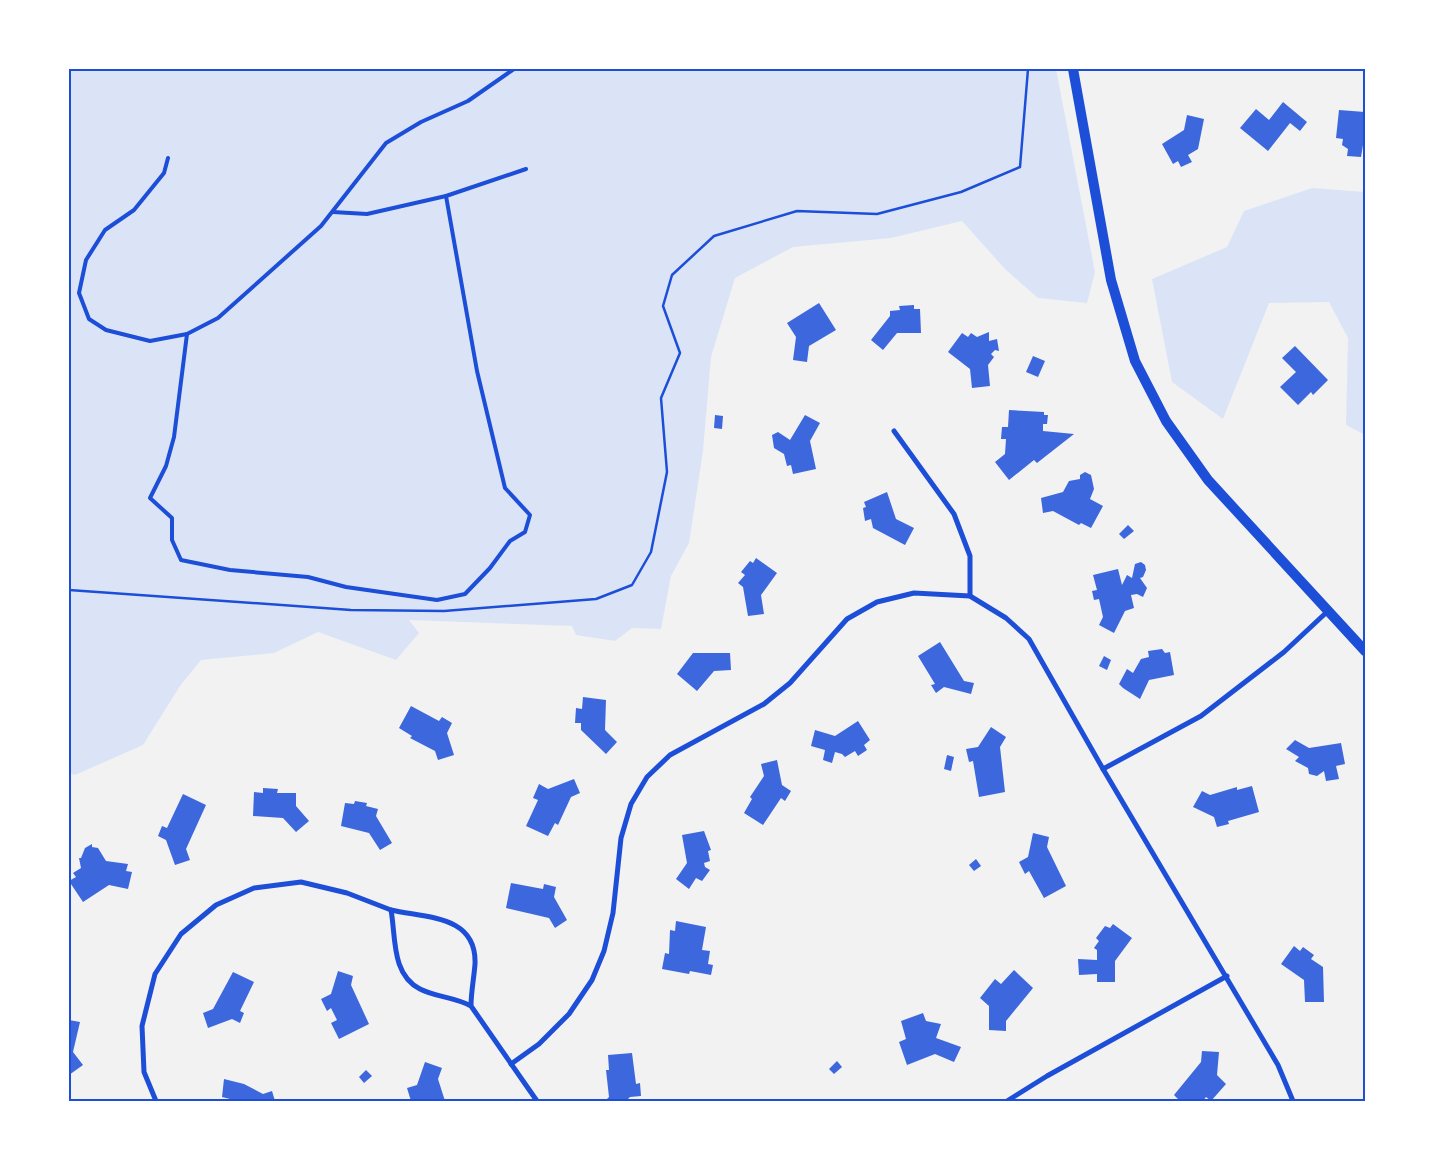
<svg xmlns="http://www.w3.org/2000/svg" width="1434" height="1170" viewBox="0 0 1434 1170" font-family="'PT Sans',sans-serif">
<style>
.green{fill:#dbe4f7}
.building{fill:#3d67dc}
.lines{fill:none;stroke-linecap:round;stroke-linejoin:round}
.path{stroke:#1d4ed8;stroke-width:2.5}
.service{stroke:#1d4ed8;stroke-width:4}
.minor{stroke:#1d4ed8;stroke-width:5}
.secondary{stroke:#1d4ed8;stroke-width:10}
.neatline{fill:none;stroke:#1d4ed8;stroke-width:2}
</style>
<rect width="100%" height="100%" fill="#f2f2f2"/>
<g class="green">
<path d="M69,69H1056L1095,272L1087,303L1038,298L1006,270L962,221L891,238L793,247L735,278L711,357L703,451L689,543L671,576L661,629L632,628L615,641L576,635L572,626L409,620L419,633L396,660L318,632L274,653L201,660L180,686L143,745L75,775L69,773Z"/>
<path d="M1312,188L1365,192V435L1346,425L1348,338L1329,302L1269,303L1223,419L1172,382L1152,279L1227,247L1244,211Z"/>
</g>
<g class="building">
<path d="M1283,102L1307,122L1300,131L1290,123L1268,151L1240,128L1256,109L1269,120Z"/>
<path d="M1339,110L1365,112V145H1363L1361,157L1347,156L1348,149L1342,145L1343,139L1336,138Z"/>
<path d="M1187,115L1204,119L1198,149L1188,155L1192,162L1181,167L1178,161L1173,164L1162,144L1184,130Z"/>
<path d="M819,303L836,330L809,346L807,362L793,360L796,337L787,323Z"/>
<path d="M914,305V309H920L921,333H897L883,350L871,340L890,316V311L900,310L899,306Z"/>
<path d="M989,332V341L997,339L999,351L995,350L991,354L994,357L988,365L990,386L972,388L970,369L948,352L962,333L968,337L971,333L977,337Z"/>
<path d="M1295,346L1328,380L1313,395L1311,392L1298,405L1280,387L1296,372L1282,358Z"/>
<path d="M1033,356L1045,361L1038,377L1026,372Z"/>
<path d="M1009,410L1044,412V415H1048L1047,424H1043V431L1074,434L1037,463L1034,460L1009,480L995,462L1005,454L1006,439H1001L1002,427H1008Z"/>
<path d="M715,415L723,416L722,429L714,428Z"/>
<path d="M805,415L820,423L810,441L816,469L793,474L791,465L787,466L784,454L774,448L772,435L778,432L790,440Z"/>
<path d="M1085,472L1091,475L1094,489L1090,499L1103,506L1091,528L1081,523L1079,525L1053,511L1043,513L1041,498L1063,492L1069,481L1080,479V475Z"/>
<path d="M887,492L896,519L914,528L905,545L873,528L871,519L865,521L863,508L866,507L864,502Z"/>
<path d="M1128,525L1134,531L1124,539L1119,534Z"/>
<path d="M756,558L777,573L761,595L764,614L748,616L743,587L738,583L745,575L741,572L750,561L753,563Z"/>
<path d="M1141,562L1145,565L1146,570L1143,577L1140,578L1147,588L1143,597L1137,594L1131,595L1134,608L1125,611L1114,633L1099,625L1103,617L1099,599L1094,600L1092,591L1097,590L1093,575L1118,569L1122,585L1127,575L1132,578L1135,564Z"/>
<path d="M940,642L964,681L974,683L971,694L944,687L936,693L931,685L935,684L918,656Z"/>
<path d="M1162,649L1165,653L1170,652L1174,675L1149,680L1140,699L1123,688L1119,684L1127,669L1133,673L1141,659L1149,657L1148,651Z"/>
<path d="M693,653H730L731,670L714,671L697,691L677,674Z"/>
<path d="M1104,656L1111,660L1107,670L1099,666Z"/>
<path d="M583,697L606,700L605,730L617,742L606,754L581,730V723H575L576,708L582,709Z"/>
<path d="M411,706L439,721L442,717L452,723L447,733L454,755L438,760L435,751L410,738L412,736L399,728Z"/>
<path d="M858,721L870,740L864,745L867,750L858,756L855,751L845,757L842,754L835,752L832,763L823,760L825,750L811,746L815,730L835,736Z"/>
<path d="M991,727L1006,737L1000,747L1005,792L979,797L973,761L969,762L966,749L978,747Z"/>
<path d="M1295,740L1309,748L1341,743L1345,764L1336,766L1339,779L1326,781L1324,771L1317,776L1309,774L1308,768L1295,761L1299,757L1286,749Z"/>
<path d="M947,755L954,757L951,771L944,769Z"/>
<path d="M777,760L782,785L791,791L785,801L781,798L763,825L744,813L752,799L750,797L764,776L761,764Z"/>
<path d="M574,779L580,793L571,797L558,825L555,823L548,836L526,826L538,800L533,798L539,784L548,789Z"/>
<path d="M1252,786L1259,812L1228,821L1229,824L1217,827L1214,817L1193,807L1202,791L1210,795L1237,787V790Z"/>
<path d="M263,788L278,789L277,793H296V806L309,821L296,832L283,818L253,816L254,792L263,793Z"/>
<path d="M183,794L206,805L186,849L190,860L175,865L166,840L158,836L162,826L167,828Z"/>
<path d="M355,801L367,803L366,806L378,809L376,816L392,843L380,850L369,833L341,826L345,803L354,804Z"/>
<path d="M704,831L711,850L708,851L710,861L704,863L705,867L710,870L702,881L696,878L689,889L676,879L687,863L682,835Z"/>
<path d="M1033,833L1049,837L1047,847L1066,886L1044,898L1029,871L1025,874L1019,862L1028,857Z"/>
<path d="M92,844V847L98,848L106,861L128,864L126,871L132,872L128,889L109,885L83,902L69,881L76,877L73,873L81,868L79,858H81L85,848Z"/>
<path d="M976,859L981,866L974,871L969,865Z"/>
<path d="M511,883L543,889L544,884L556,887L554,897L567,920L555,928L549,918L506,908Z"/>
<path d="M676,921L706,927L702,950L710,951L708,964L713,965L711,975L690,971L689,974L662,969L665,953L669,954L670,930L675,931Z"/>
<path d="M1113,924L1132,938L1115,961V982H1097V974L1079,975L1078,959L1097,960V950L1094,948L1099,941L1096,938L1105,926L1110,928Z"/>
<path d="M1294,946L1300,951L1303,947L1314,955L1311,959L1323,967L1324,1002H1305L1304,980L1281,964Z"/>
<path d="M1014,970L1033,988L1006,1021V1031L989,1030V1006L980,998L995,979L1001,984Z"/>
<path d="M338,971L353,976L351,985L369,1024L339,1039L331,1023L337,1020L331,1008L327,1011L321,999L331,994Z"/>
<path d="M233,972L254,982L240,1011L244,1013L240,1023L232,1019L208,1028L203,1013L213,1009Z"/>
<path d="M923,1013L926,1021L941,1024L936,1038L961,1047L954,1062L935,1054L907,1065L899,1042L906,1039L901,1021Z"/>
<path d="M69,1020L80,1022L73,1052L83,1065L69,1075Z"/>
<path d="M1202,1051L1219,1052L1217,1075L1226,1084L1211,1101L1206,1097L1203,1101H1180L1174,1095L1201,1062Z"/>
<path d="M632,1053L636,1084L640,1083L641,1096L630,1097L626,1101H605L609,1097L606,1070H609L608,1055Z"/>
<path d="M837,1061L842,1067L834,1074L829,1069Z"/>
<path d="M425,1062L442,1068L438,1079L445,1101H418L417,1099L411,1101L407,1088L417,1085Z"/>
<path d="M366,1070L372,1076L364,1083L359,1077Z"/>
<path d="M224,1079L244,1084L263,1094L272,1091L275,1101H238L222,1097Z"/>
</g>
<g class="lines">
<path class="path" d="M69,590L351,610L444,611L596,599L632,585L651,552L667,472L661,398L680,353L663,306L672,275L714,236L797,211L877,214L961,192L1020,167L1028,69"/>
<g class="service">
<path d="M514,69L468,101L421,122L386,143L321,226L218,318L187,334L174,437L166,466L150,498L172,518V540L181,560L230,570L308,577L346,587L437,600L465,594L490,568L510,541L525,532L530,515L505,488L477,371L446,196L526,169"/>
<path d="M168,158L164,173L134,210L105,230L86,260L79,293L89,319L106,330L150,341L187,334"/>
<path d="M333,212L367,214L446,196"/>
</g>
<g class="minor">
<path d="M894,431L954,514L970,556V596"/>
<path d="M1103,769L1201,716L1284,652L1329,610"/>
<path d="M471,1006C471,992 474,978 475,964C477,914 424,918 391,910C396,937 391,974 420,989C435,997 455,997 471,1006L537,1101"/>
<path d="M511,1064L539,1044L569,1014L592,980L604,951L613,913L621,838L631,804L647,777L670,755L764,704L790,683L847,619L877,602L914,593L970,596L1006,618L1029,639L1103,769L1278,1065L1293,1101"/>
<path d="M156,1101L144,1072L142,1026L155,974L181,934L216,905L254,888L301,882L347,893L391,910"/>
<path d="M1007,1101L1047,1076L1227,976"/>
</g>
<path class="secondary" d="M1073,69L1111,280L1135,361L1166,421L1208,480L1365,651"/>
</g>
<rect width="1434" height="1170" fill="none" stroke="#ffffff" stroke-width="140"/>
<rect x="70" y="70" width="1294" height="1030" class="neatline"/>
</svg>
